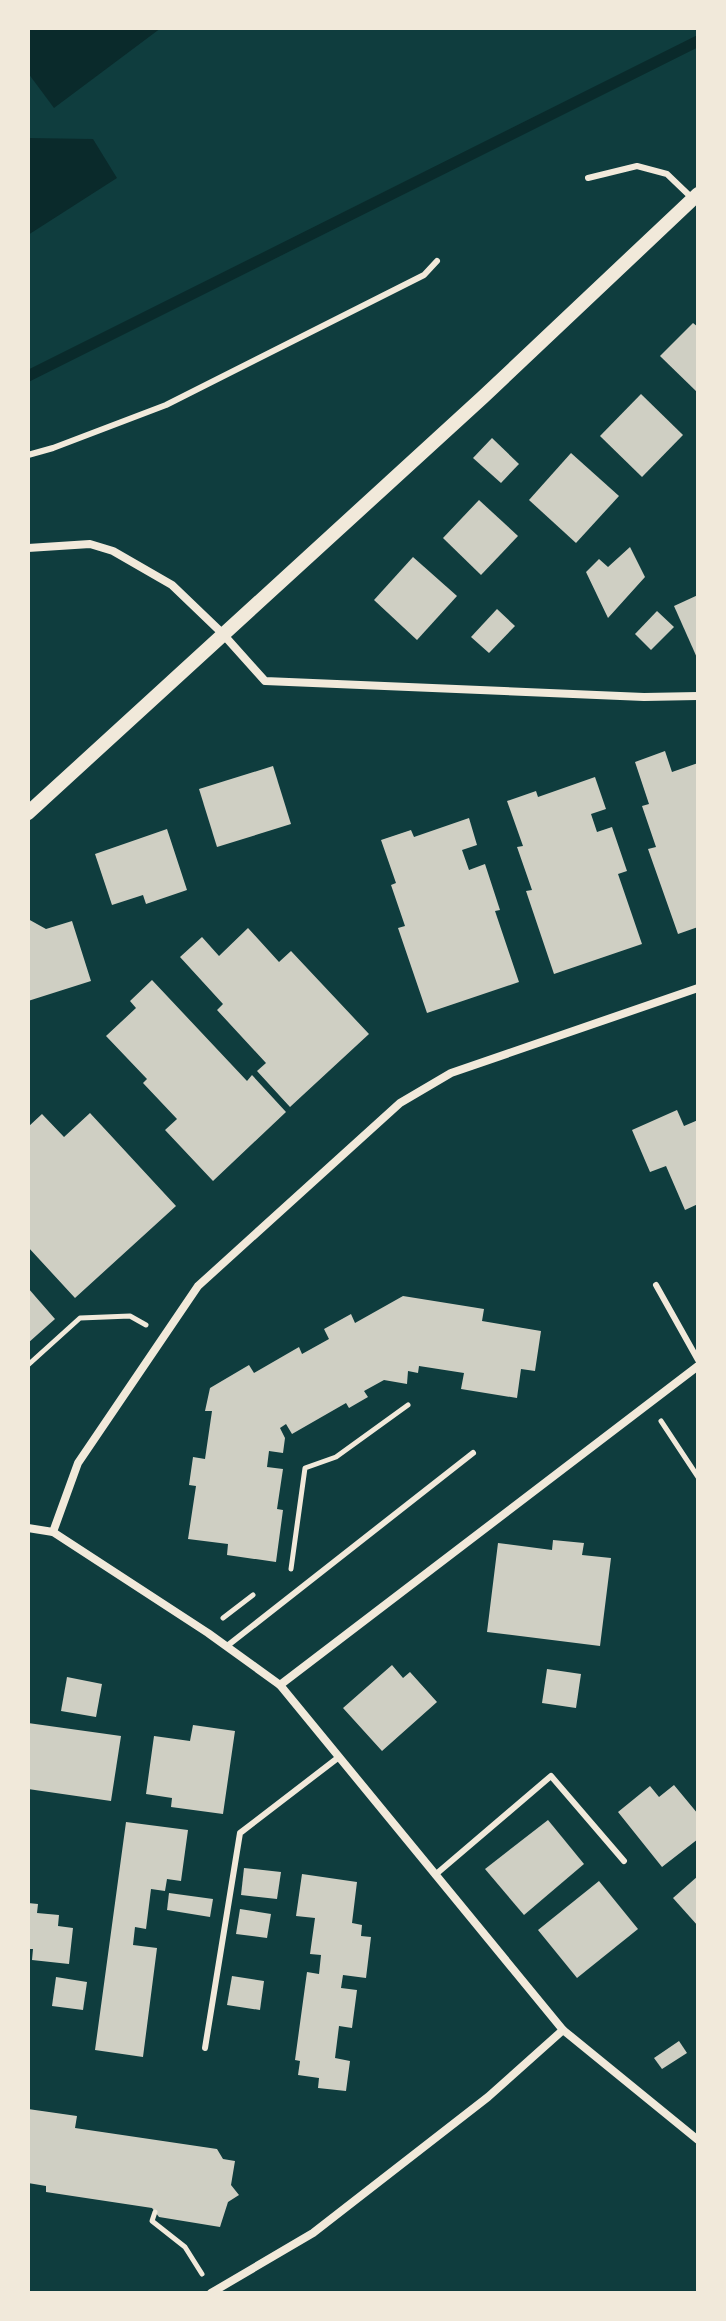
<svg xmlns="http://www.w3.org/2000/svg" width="726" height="2321" viewBox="0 0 726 2321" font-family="Montserrat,sans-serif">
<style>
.water{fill:#0a2a2b}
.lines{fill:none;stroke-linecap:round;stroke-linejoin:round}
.stream{stroke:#0a2a2b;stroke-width:11}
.building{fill:#cfcfc3}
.path{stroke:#f1e9da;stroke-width:5}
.service{stroke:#f1e9da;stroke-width:6}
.minor{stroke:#f1e9da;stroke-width:8}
.tertiary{stroke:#f1e9da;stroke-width:14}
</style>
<rect width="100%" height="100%" fill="#0f3d3e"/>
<g class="water">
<path d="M28,28H161L54,108L28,73Z"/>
<path d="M28,138L93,139L117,178L28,235Z"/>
</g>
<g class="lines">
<path class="stream" d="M28,376L698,41"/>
</g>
<g class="building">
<path d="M693,323L698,327V393L660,356Z"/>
<path d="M641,394L683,435L642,477L600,436Z"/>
<path d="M492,438L519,464L501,483L473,458Z"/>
<path d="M571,453L619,496L576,543L529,500Z"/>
<path d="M479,500L518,536L481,575L443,538Z"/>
<path d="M630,547L645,577L608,618L586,572L599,559L608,567Z"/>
<path d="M413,557L457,596L417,640L374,600Z"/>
<path d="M698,595V660L674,606Z"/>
<path d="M497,609L515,626L489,653L471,637Z"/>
<path d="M657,611L674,627L651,650L635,634Z"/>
<path d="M665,751L672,772L698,763V927L678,934L648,849L656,847L642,806L649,804L635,762Z"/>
<path d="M273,766L291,824L217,847L199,789Z"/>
<path d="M595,777L606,809L591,814L597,832L612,827L627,871L618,874L642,944L554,974L526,891L532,890L517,847L523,846L507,801L536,791L538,797Z"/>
<path d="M469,818L477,845L462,850L469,870L485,864L500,910L495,911L519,982L427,1013L398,928L405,926L391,885L396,883L381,840L411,830L414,837Z"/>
<path d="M167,829L187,890L146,904L143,895L112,905L95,854Z"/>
<path d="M28,919L46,929L72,921L91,981L28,1001Z"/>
<path d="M248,928L279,962L291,951L369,1034L290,1107L257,1071L266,1063L217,1010L223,1004L180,957L202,937L219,956Z"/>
<path d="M152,980L247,1081L252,1075L286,1112L213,1181L165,1130L177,1119L143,1083L147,1079L106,1036L136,1008L130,1001Z"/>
<path d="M677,1110L684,1126L698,1120V1204L685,1210L666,1166L650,1172L632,1130Z"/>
<path d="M90,1113L176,1206L75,1298L28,1247V1127L42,1114L64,1137Z"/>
<path d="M28,1288L55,1319L28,1343Z"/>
<path d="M403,1296L484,1309L482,1321L541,1331L535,1371L521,1369L517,1398L461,1389L464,1373L419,1366L418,1373L408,1371L407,1384L384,1380L364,1391L368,1397L349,1408L346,1403L292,1434L286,1424L280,1428L285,1438L283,1453L269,1451L267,1467L283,1469L277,1509L283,1510L276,1562L227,1555L228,1544L188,1539L196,1486L189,1485L193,1457L205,1459L212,1411H205L210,1388L249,1365L254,1373L299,1347L302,1354L329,1339L324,1329L351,1314L355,1323Z"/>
<path d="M553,1540L584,1543L582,1555L611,1558L600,1646L487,1632L498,1543L552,1550Z"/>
<path d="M392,1665L403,1678L410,1672L437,1702L382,1751L343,1708Z"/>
<path d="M547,1669L581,1674L576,1708L542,1703Z"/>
<path d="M67,1677L102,1684L96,1717L61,1711Z"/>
<path d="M28,1723L121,1736L111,1801L28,1789Z"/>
<path d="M193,1725L235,1731L223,1814L171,1807L172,1798L146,1794L154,1736L190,1741Z"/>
<path d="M674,1785L698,1814V1839L662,1867L618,1812L650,1786L659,1797Z"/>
<path d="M548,1820L584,1864L524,1915L485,1869Z"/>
<path d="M126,1822L188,1830L181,1881L167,1879L165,1891L151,1889L146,1929L135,1927L133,1945L157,1948L143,2057L95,2050Z"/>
<path d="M244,1868L281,1872L277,1899L241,1895Z"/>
<path d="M302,1874L357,1882L352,1923L362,1925L361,1936L371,1937L366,1978L343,1975L341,1988L357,1990L352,2028L339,2026L335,2058L350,2061L346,2091L318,2088L319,2078L298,2075L300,2061L295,2060L307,1972L319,1974L321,1955L310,1954L315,1918L296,1916Z"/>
<path d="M698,1876V1926L673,1898Z"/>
<path d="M599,1881L638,1929L577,1978L538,1930Z"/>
<path d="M169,1893L213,1899L210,1917L167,1910Z"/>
<path d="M28,1903L38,1904L37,1913L59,1915L58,1926L73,1928L69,1964L32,1960L33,1949H28Z"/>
<path d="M240,1909L271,1914L267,1938L236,1934Z"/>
<path d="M232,1976L264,1981L260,2010L227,2005Z"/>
<path d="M56,1977L87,1982L83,2010L52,2006Z"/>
<path d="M679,2041L687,2053L662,2069L654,2058Z"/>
<path d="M28,2109L77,2116L75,2128L217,2149L223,2159L235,2161L231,2185L239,2195L228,2202L220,2227L159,2217L152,2208L46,2192V2186L28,2183Z"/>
</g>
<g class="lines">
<g class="path">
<path d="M28,1365L80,1318L130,1316L146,1325"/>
<path d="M661,1421L698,1477"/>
<path d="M291,1569L305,1468L336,1457L408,1405"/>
<path d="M223,1618L253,1595"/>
<path d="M155,2212L152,2221L185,2247L202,2274"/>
</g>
<g class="service">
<path d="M588,178L637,166L667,174L692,198"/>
<path d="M28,455L53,448L166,405L424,275L437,261"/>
<path d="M656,1285L698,1360"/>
<path d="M227,1646L473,1453"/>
<path d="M435,1875L551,1776L624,1861"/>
<path d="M205,2048L240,1833L339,1757"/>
</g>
<g class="minor">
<path d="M28,548L90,544L113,551L172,585L222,633L265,681L644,697L698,696"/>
<path d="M28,1528L53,1532L208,1633L280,1685L563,2030L698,2140"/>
<path d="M53,1532L78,1463L198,1286L400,1103L451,1073L698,988"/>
<path d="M280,1685L698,1366"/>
<path d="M211,2293L313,2233L488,2097L563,2030"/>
</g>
<path class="tertiary" d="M28,813L483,397L698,194"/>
</g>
<rect width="726" height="2321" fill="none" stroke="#f1e9da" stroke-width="60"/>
</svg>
